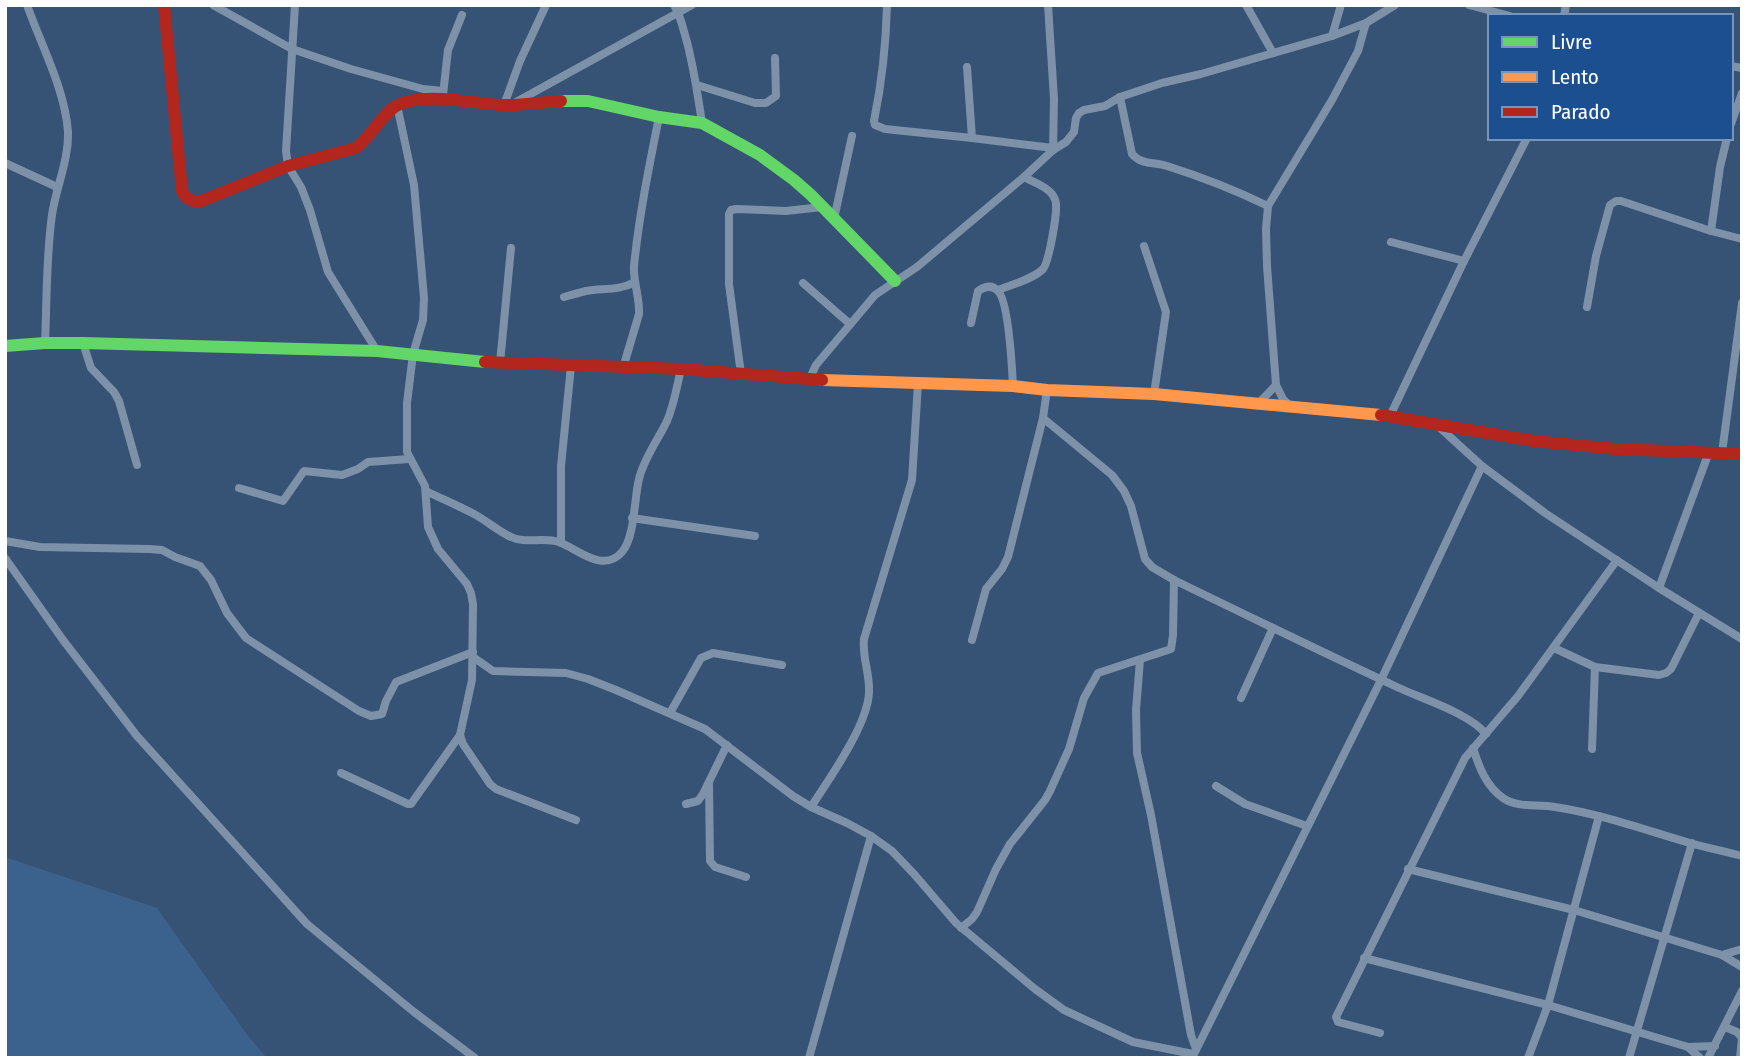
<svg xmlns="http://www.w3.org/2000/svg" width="1747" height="1063" viewBox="0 0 1747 1063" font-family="'Fira Sans Condensed',sans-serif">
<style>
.water{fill:#3b618d}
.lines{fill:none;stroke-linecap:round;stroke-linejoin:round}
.street{stroke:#7d92a8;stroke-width:8}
.fast{stroke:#63d668;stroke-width:12}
.slow{stroke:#ff974d;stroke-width:12}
.jam{stroke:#b3261e;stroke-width:12}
</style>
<rect width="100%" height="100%" fill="#365274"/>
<path class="water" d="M5,857L157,908L248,1036L267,1058H5Z"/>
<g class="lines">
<g class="street">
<path d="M27,5C41,45 65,89 68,132C69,160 56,187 52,215C46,257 47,300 45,343"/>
<path d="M213,5L292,49L351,69L423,89L443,91"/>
<path d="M295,5L286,151L288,166L301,187L310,210L328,272L377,351"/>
<path d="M674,5C681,16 683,29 687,42C694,69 698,96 702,123"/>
<path d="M887,5C886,45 882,82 874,121L875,125L885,129L972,138"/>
<path d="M1048,5L1054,99L1053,150"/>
<path d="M1246,5L1273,53"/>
<path d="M1469,5L1510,16"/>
<path d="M1564,16L1566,5"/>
<path d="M1332,36L1341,5"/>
<path d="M1731,66L1742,68"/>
<path d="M967,67L972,138L1053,148"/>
<path d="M697,85L755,103H766L776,96L775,58"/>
<path d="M443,95L448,50L462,15"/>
<path d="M1120,97L1132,154C1141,165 1155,162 1167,166C1202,177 1235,190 1268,206"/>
<path d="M516,102L692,5"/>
<path d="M397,105L414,185L424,298L423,320L413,354L407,403V452L425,486L428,527L438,549L467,584L471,593L473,604L472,680L460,735L463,744L490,784L496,789L576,820"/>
<path d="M504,105L520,61L546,5"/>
<path d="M1731,124L1742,93"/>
<path d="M5,163L57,187"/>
<path d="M834,219L852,136"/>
<path d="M1711,231L1720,167L1727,138"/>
<path d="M1391,242L1464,261"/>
<path d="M1144,246L1166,312L1154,394"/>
<path d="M803,283L850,324"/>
<path d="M998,290C1010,285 1034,279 1043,269C1049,262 1057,215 1056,204C1056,202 1054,197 1052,194C1046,186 1033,182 1024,177"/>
<path d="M564,297C571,295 578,293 586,291C603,288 619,291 635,282"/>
<path d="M1587,307L1596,256L1610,205L1616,201H1621L1711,231L1742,239"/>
<path d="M971,323L978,291C984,287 992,284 998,291C1009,302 1012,368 1013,386"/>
<path d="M83,343L91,368L114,392L119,401L137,465"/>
<path d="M500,363L511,248"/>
<path d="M623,368L639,314C640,298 633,282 634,266C639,216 649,167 659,117"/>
<path d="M741,374L729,284V214L731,210L736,209L786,211L822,207"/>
<path d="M809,380L816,365L875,295L917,267L1024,177L1053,150L1066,142L1074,132L1076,118L1079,113L1084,110L1105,106L1120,97L1162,83L1201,74L1332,36L1366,23L1395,5"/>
<path d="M1047,390L1043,418L1112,475L1124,491L1131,506L1145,559L1152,567L1174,580C1248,616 1322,652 1397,687C1422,699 1469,713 1486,734"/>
<path d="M1259,403L1276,385"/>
<path d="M1290,406L1283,399L1276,385L1267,266L1266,229L1268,206L1332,100L1358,51L1366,23"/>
<path d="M1390,416L1464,261L1527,138"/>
<path d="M1438,426L1482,466L1545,513L1659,588L1742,639"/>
<path d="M1722,453L1742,303"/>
<path d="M239,488L283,501L304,471L342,475L358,469L368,462L409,459"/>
<path d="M426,491C442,499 459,506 474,514C487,521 498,531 511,537C525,544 544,537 559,542C578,549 603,574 622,552C635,537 634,499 639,479C644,458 658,440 667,421C674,405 677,386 681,369"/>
<path d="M632,518L755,536"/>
<path d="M5,541L40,547L149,549L162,550L175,557L200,566L211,580L227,613L246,638L359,711L371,716L382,714L386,701L396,682L473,652"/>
<path d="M561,543V466L571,366"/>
<path d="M5,558L63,640L137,736L307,924L414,1012L475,1058"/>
<path d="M1659,588L1709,452"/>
<path d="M972,640L986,589L1002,569L1008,557L1043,418"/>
<path d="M1554,648L1595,667L1592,749"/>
<path d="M473,657L493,671L566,673L588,679L616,690L705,729L793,796L811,807L847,823L871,836L892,851L914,874L956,923L1035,989L1064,1010L1133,1042L1193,1054"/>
<path d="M1140,660L1136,710L1137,753L1151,815L1191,1035L1196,1049"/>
<path d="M1595,667L1659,675L1666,673L1671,669L1699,613"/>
<path d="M1241,698L1273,628"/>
<path d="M670,713L701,658L713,653L782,665"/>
<path d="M1473,748C1479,767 1486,786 1503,798C1517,808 1538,804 1555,807C1601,814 1645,830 1690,843C1707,848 1724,851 1742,856"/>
<path d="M341,773L408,804H411L460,735"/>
<path d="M709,785L710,861L715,867L746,877"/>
<path d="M1216,786L1245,804L1307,826"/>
<path d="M686,804L698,801L703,794L727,745"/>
<path d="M811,807C829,779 868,725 869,692C870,674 862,657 864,639L912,480L918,383"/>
<path d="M1408,869L1574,910L1722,955L1742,967"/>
<path d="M961,928L972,919L977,912L996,869L1010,844L1045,800L1050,791L1069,749L1084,698L1098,673L1171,649L1173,635L1174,580"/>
<path d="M1722,955L1742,949"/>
<path d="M1364,958L1548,1005L1688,1047L1715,1046"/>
<path d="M1725,1027L1737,1032L1742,1038L1740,1058"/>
<path d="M1380,1033L1338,1022L1336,1017L1465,758L1518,696L1617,560"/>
<path d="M1688,1047L1700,1058"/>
<path d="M809,1058L871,836"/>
<path d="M1192,1058L1381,680L1482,466"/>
<path d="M1528,1058L1548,1005L1599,816"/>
<path d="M1629,1058L1692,843"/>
<path d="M1708,1058L1742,991"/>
</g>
<g class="fast">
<path d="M561,101H588L659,117L702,123L760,155L794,180L811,195L895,281"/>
<path d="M5,346L45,343H83L377,351L485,362"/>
</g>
<path class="slow" d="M822,380L1013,386L1047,390L1154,394L1381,415"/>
<g class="jam">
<path d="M164,5L182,191C186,199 191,201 199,202L288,166L356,148C371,137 383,112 398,105C424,92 471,103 501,105C520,106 541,102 561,101"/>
<path d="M485,362L681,369L822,380"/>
<path d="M1381,415L1534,441L1616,449L1742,454"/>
</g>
</g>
<rect width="1747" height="1063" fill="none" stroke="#ffffff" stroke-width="14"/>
<rect x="1488" y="14" width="245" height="126" fill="#1b4f8f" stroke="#7695bc" stroke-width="2"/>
<rect x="1502" y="37" width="35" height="10" fill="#63d668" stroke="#7695bc" stroke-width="2"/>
<text x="1551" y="49" font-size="21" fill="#ffffff">Livre</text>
<rect x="1502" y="72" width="35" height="10" fill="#ff974d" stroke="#7695bc" stroke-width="2"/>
<text x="1551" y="84" font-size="21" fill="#ffffff">Lento</text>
<rect x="1502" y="107" width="35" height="10" fill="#b3261e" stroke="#7695bc" stroke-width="2"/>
<text x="1551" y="119" font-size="21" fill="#ffffff">Parado</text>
</svg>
